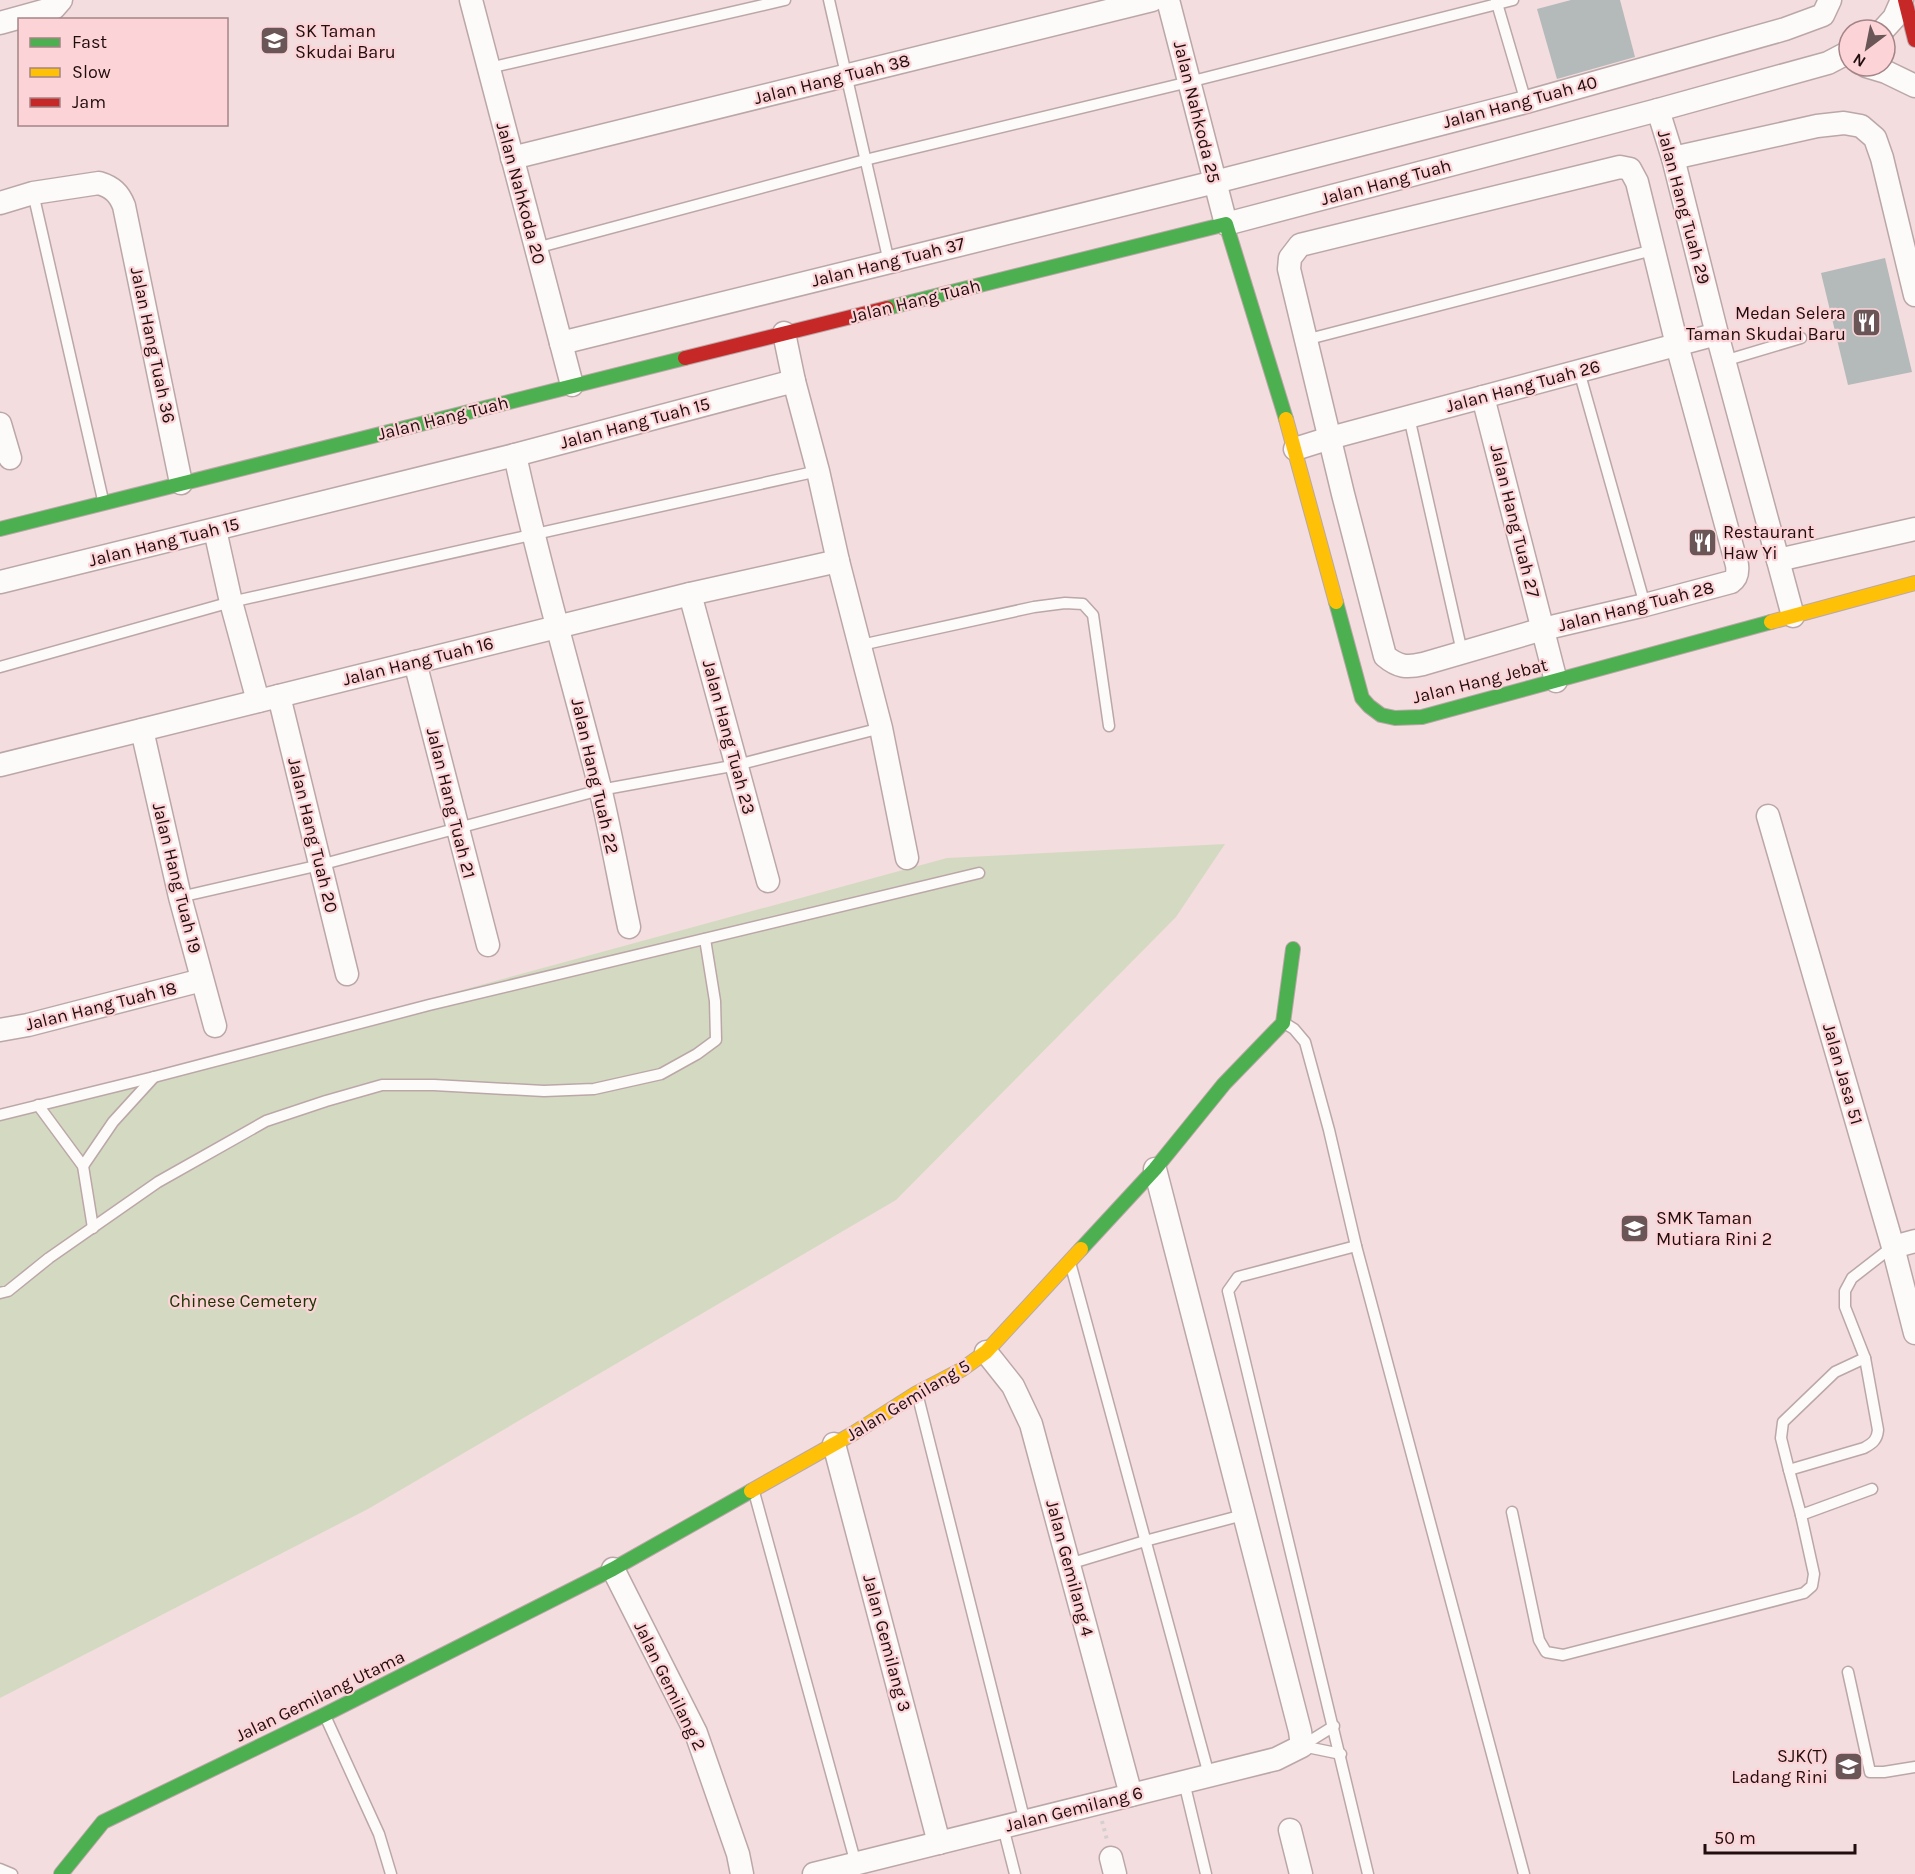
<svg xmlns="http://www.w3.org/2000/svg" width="1915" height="1874" viewBox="0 0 1915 1874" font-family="Karla,sans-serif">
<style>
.green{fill:#d4dac1}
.building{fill:#b4b9ba}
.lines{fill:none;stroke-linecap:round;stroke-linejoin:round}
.lane-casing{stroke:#bba7a8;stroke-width:13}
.street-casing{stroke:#bba7a8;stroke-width:25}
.fast-casing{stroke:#bba7a8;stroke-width:16}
.slow-casing{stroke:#bba7a8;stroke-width:16}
.jam-casing{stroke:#bba7a8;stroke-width:16}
.path{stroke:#d6cfd0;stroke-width:4;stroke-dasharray:3 4.5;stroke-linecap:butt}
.lane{stroke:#fdfafa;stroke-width:10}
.street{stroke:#fdfafa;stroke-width:22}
.fast{stroke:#4caf50;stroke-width:14}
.slow{stroke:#ffc107;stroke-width:14}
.jam{stroke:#c62828;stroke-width:14}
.labels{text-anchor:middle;stroke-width:4.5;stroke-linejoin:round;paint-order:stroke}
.poi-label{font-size:18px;fill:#210c0e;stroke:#fcd4d7;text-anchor:start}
.street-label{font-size:18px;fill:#210c0e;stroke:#fcd4d7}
.park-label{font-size:18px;fill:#193400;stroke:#fcd4d7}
</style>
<rect width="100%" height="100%" fill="#f3dddf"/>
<path class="green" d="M1225,844L1176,917L896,1200L368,1509L0,1698V1116L947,858Z"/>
<g class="building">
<path d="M1571,0H1620L1635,57L1557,79L1537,9Z"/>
<path d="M1885,258L1912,372L1848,385L1821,273Z"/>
</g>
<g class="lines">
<defs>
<g id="lane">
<path d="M829,0L889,262"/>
<path d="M1496,0L1526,102"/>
<path d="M489,68L785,0"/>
<path d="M33,193L103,500"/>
<path d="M536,248L865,160L1189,82L1513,0"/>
<path d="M1305,340L1653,250"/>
<path d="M1724,361L1801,338"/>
<path d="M1579,371L1645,605"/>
<path d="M1409,417L1462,652"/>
<path d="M861,645L1034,607L1065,603L1083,604L1093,615L1109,726"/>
<path d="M0,667L231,602L818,471"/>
<path d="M180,897L320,865L600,790L737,765L881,728"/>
<path d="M1286,1024L1294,1029L1305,1042L1329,1130L1356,1246L1524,1874"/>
<path d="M38,1105L83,1166L93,1228"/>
<path d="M0,1115L154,1077L429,1005L979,873"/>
<path d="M83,1166L113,1122L154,1077"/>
<path d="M1356,1246L1238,1277L1228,1291L1368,1874"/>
<path d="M1071,1266L1209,1775"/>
<path d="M0,1293L8,1291L49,1258L158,1182L266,1121L326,1101L382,1085H434L544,1091L594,1089L661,1074L697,1054L716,1040L715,1001L705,939"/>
<path d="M918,1397L1025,1822"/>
<path d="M1789,1470L1781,1438L1783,1422L1835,1372L1865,1358"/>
<path d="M1872,1489L1801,1515L1789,1470L1864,1448C1873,1443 1877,1440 1878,1430L1865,1358L1845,1307V1291L1852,1278L1892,1247"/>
<path d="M754,1492L856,1864"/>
<path d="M1512,1512L1539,1640L1546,1652L1563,1655L1804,1593L1812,1586L1814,1574L1801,1515"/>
<path d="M1069,1564L1145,1541L1243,1515"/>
<path d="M1848,1672L1870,1772H1884L1915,1767"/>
<path d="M326,1718L379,1834L391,1874"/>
<path d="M1334,1726L1302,1746L1341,1754"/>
<path d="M1184,1782L1206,1874"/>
<path d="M1003,1827L1015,1874"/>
<path d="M0,1869L12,1874"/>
</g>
<g id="street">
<path d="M471,0L572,385"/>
<path d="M1168,0L1226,224L1658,110L1828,63L1849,52"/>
<path d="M0,23L54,8L61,0"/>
<path d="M1883,30L1894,18L1902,0"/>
<path d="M1866,66L1886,72L1915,86"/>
<path d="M1658,110L1673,158L1717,334L1793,616"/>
<path d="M512,158L1152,0"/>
<path d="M1673,158L1817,126L1844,123L1861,126L1875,138L1882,158L1915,295"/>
<path d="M1620,167L1630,169L1637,182L1677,345L1737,565C1738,573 1737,578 1731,582L1645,605L1543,629L1423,664C1407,668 1398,667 1385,656L1343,494L1289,269L1290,258L1300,245Z"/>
<path d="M0,203L33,193L99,183C112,187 119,193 124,206L181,483"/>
<path d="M784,333L794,381L818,471L838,561L881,728L907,858"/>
<path d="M561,343L1215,182L1526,102L1785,29L1823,15L1830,0"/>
<path d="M1483,397L1556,681"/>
<path d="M0,424L10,458"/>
<path d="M1295,449L1330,438L1717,334"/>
<path d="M515,455C539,567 572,677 600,788C611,834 619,880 629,927"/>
<path d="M215,530L231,602L258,701"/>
<path d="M1778,560L1915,529"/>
<path d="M0,582L515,455L794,381"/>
<path d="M690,594L768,881"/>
<path d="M415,662L488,945"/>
<path d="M279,696L347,974"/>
<path d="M142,730L180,897L215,1026"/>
<path d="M0,765L690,594L838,561"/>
<path d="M1768,816L1893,1247L1915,1333"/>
<path d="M0,1030L28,1025L202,980"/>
<path d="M1893,1247L1915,1241"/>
<path d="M986,1352L1013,1386L1031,1424L1131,1795"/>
<path d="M834,1444L939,1843"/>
<path d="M613,1569L696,1733L738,1854L742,1874"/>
<path d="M1290,1830L1301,1874"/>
<path d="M1111,1858L1115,1874"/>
<path d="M814,1874L1276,1759L1302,1746L1300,1731L1155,1169"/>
</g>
<g id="fast">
<path d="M887,308L1226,224L1286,419"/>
<path d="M0,529L685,358"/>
<path d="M1336,602L1362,698L1369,706L1381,715L1395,718L1422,717L1771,622"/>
<path d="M1081,1249L1155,1169L1224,1084L1283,1023L1293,949"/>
<path d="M61,1874L103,1822L324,1715L613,1569L751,1491"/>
</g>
<g id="slow">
<path d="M1286,419L1336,602"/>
<path d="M1771,622L1915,583"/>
<path d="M751,1491L854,1433L917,1393L961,1370L986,1352L1081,1249"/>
</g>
<g id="jam">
<path d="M1905,0L1915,40"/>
<path d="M685,358L887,308"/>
</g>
</defs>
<use href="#lane" class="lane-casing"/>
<use href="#street" class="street-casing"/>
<use href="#fast" class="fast-casing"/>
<use href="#slow" class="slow-casing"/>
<use href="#jam" class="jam-casing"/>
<path class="path" d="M1102,1821L1107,1840"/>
<use href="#lane" class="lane"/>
<use href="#street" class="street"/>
<use href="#fast" class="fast"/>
<use href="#slow" class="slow"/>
<use href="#jam" class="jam"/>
</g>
<defs>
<symbol id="school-square" viewBox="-11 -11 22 22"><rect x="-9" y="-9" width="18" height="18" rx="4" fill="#6a5557" stroke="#fcd4d7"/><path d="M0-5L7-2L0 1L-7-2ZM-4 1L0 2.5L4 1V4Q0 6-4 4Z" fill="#fff"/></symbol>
<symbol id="restaurant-square" viewBox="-11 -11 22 22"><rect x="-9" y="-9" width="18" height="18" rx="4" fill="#6a5557" stroke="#fcd4d7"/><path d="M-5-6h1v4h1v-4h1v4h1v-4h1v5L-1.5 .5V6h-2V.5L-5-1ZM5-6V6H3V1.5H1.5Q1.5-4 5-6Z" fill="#fff"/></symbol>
</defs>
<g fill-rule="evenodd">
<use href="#school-square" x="258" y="24" width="33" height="33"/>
<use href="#restaurant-square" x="1850" y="306" width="33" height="33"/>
<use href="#restaurant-square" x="1686" y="526" width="33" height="33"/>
<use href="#school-square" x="1618" y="1212" width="33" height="33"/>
<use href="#school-square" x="1832" y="1750" width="33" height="33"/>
</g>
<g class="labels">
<g class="poi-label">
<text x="295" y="37">SK Taman<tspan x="295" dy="21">Skudai Baru</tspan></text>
<text x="1846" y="319" text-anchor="end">Medan Selera<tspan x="1846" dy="21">Taman Skudai Baru</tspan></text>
<text x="1723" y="538">Restaurant<tspan x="1723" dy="21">Haw Yi</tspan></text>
<text x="1656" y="1224">SMK Taman<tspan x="1656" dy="21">Mutiara Rini 2</tspan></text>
<text x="1828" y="1762" text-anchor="end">SJK(T)<tspan x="1828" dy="21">Ladang Rini</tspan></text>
</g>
<g class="street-label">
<text transform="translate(832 79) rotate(-14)" y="6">Jalan Hang Tuah 38</text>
<text transform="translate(1520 102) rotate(-15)" y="6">Jalan Hang Tuah 40</text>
<text transform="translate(1197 112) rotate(76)" y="6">Jalan Nahkoda 25</text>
<text transform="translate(1386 182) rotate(-15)" y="6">Jalan Hang Tuah</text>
<text transform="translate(521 193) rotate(75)" y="6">Jalan Nahkoda 20</text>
<text transform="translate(1684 207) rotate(75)" y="6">Jalan Hang Tuah 29</text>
<text transform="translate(888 262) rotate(-14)" y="6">Jalan Hang Tuah 37</text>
<text transform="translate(915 301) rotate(-14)" y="6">Jalan Hang Tuah</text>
<text transform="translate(153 345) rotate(78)" y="6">Jalan Hang Tuah 36</text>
<text transform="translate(1523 386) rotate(-15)" y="6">Jalan Hang Tuah 26</text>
<text transform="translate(443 418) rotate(-14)" y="6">Jalan Hang Tuah</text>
<text transform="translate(635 423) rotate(-15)" y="6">Jalan Hang Tuah 15</text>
<text transform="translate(1515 521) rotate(76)" y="6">Jalan Hang Tuah 27</text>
<text transform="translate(164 542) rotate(-14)" y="6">Jalan Hang Tuah 15</text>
<text transform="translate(1636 606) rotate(-14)" y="6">Jalan Hang Tuah 28</text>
<text transform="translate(418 661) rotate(-14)" y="6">Jalan Hang Tuah 16</text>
<text transform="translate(1480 681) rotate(-14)" y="6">Jalan Hang Jebat</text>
<text transform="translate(729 737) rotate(75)" y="6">Jalan Hang Tuah 23</text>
<text transform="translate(595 776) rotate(77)" y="6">Jalan Hang Tuah 22</text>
<text transform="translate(451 803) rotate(76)" y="6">Jalan Hang Tuah 21</text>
<text transform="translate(313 835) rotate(76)" y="6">Jalan Hang Tuah 20</text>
<text transform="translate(177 878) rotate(76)" y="6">Jalan Hang Tuah 19</text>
<text transform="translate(101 1006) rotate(-14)" y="6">Jalan Hang Tuah 18</text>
<text transform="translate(1843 1074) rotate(74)" y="6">Jalan Jasa 51</text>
<text transform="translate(908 1400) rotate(-31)" y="6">Jalan Gemilang 5</text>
<text transform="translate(1070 1568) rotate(75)" y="6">Jalan Gemilang 4</text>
<text transform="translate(887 1643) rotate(75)" y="6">Jalan Gemilang 3</text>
<text transform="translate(670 1686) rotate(64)" y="6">Jalan Gemilang 2</text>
<text transform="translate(320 1696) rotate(-26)" y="6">Jalan Gemilang Utama</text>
<text transform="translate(1074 1809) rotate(-14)" y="6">Jalan Gemilang 6</text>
</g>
<g class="park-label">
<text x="243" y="1307">Chinese Cemetery</text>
</g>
</g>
<rect x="18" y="18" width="210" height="108" fill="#fcd4d7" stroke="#a48487" stroke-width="1.5"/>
<rect x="30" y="38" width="30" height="9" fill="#4caf50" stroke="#a48487" stroke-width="1.5"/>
<text x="72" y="48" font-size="18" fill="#210c0e">Fast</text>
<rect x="30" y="68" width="30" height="9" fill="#ffc107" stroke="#a48487" stroke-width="1.5"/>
<text x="72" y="78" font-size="18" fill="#210c0e">Slow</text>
<rect x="30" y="98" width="30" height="9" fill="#c62828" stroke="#a48487" stroke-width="1.5"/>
<text x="72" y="108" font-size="18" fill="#210c0e">Jam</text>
<g transform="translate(1867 48) rotate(212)"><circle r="28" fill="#fcd4d7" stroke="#a48487" stroke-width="1.5"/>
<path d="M0-4.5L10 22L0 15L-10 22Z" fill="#6a5557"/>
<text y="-9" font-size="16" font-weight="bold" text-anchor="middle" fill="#210c0e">N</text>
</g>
<path d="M1705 1844v9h150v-9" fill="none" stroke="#210c0e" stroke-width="3"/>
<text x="1714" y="1844" font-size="18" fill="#210c0e" stroke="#fcd4d7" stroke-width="4.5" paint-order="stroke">50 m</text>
</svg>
